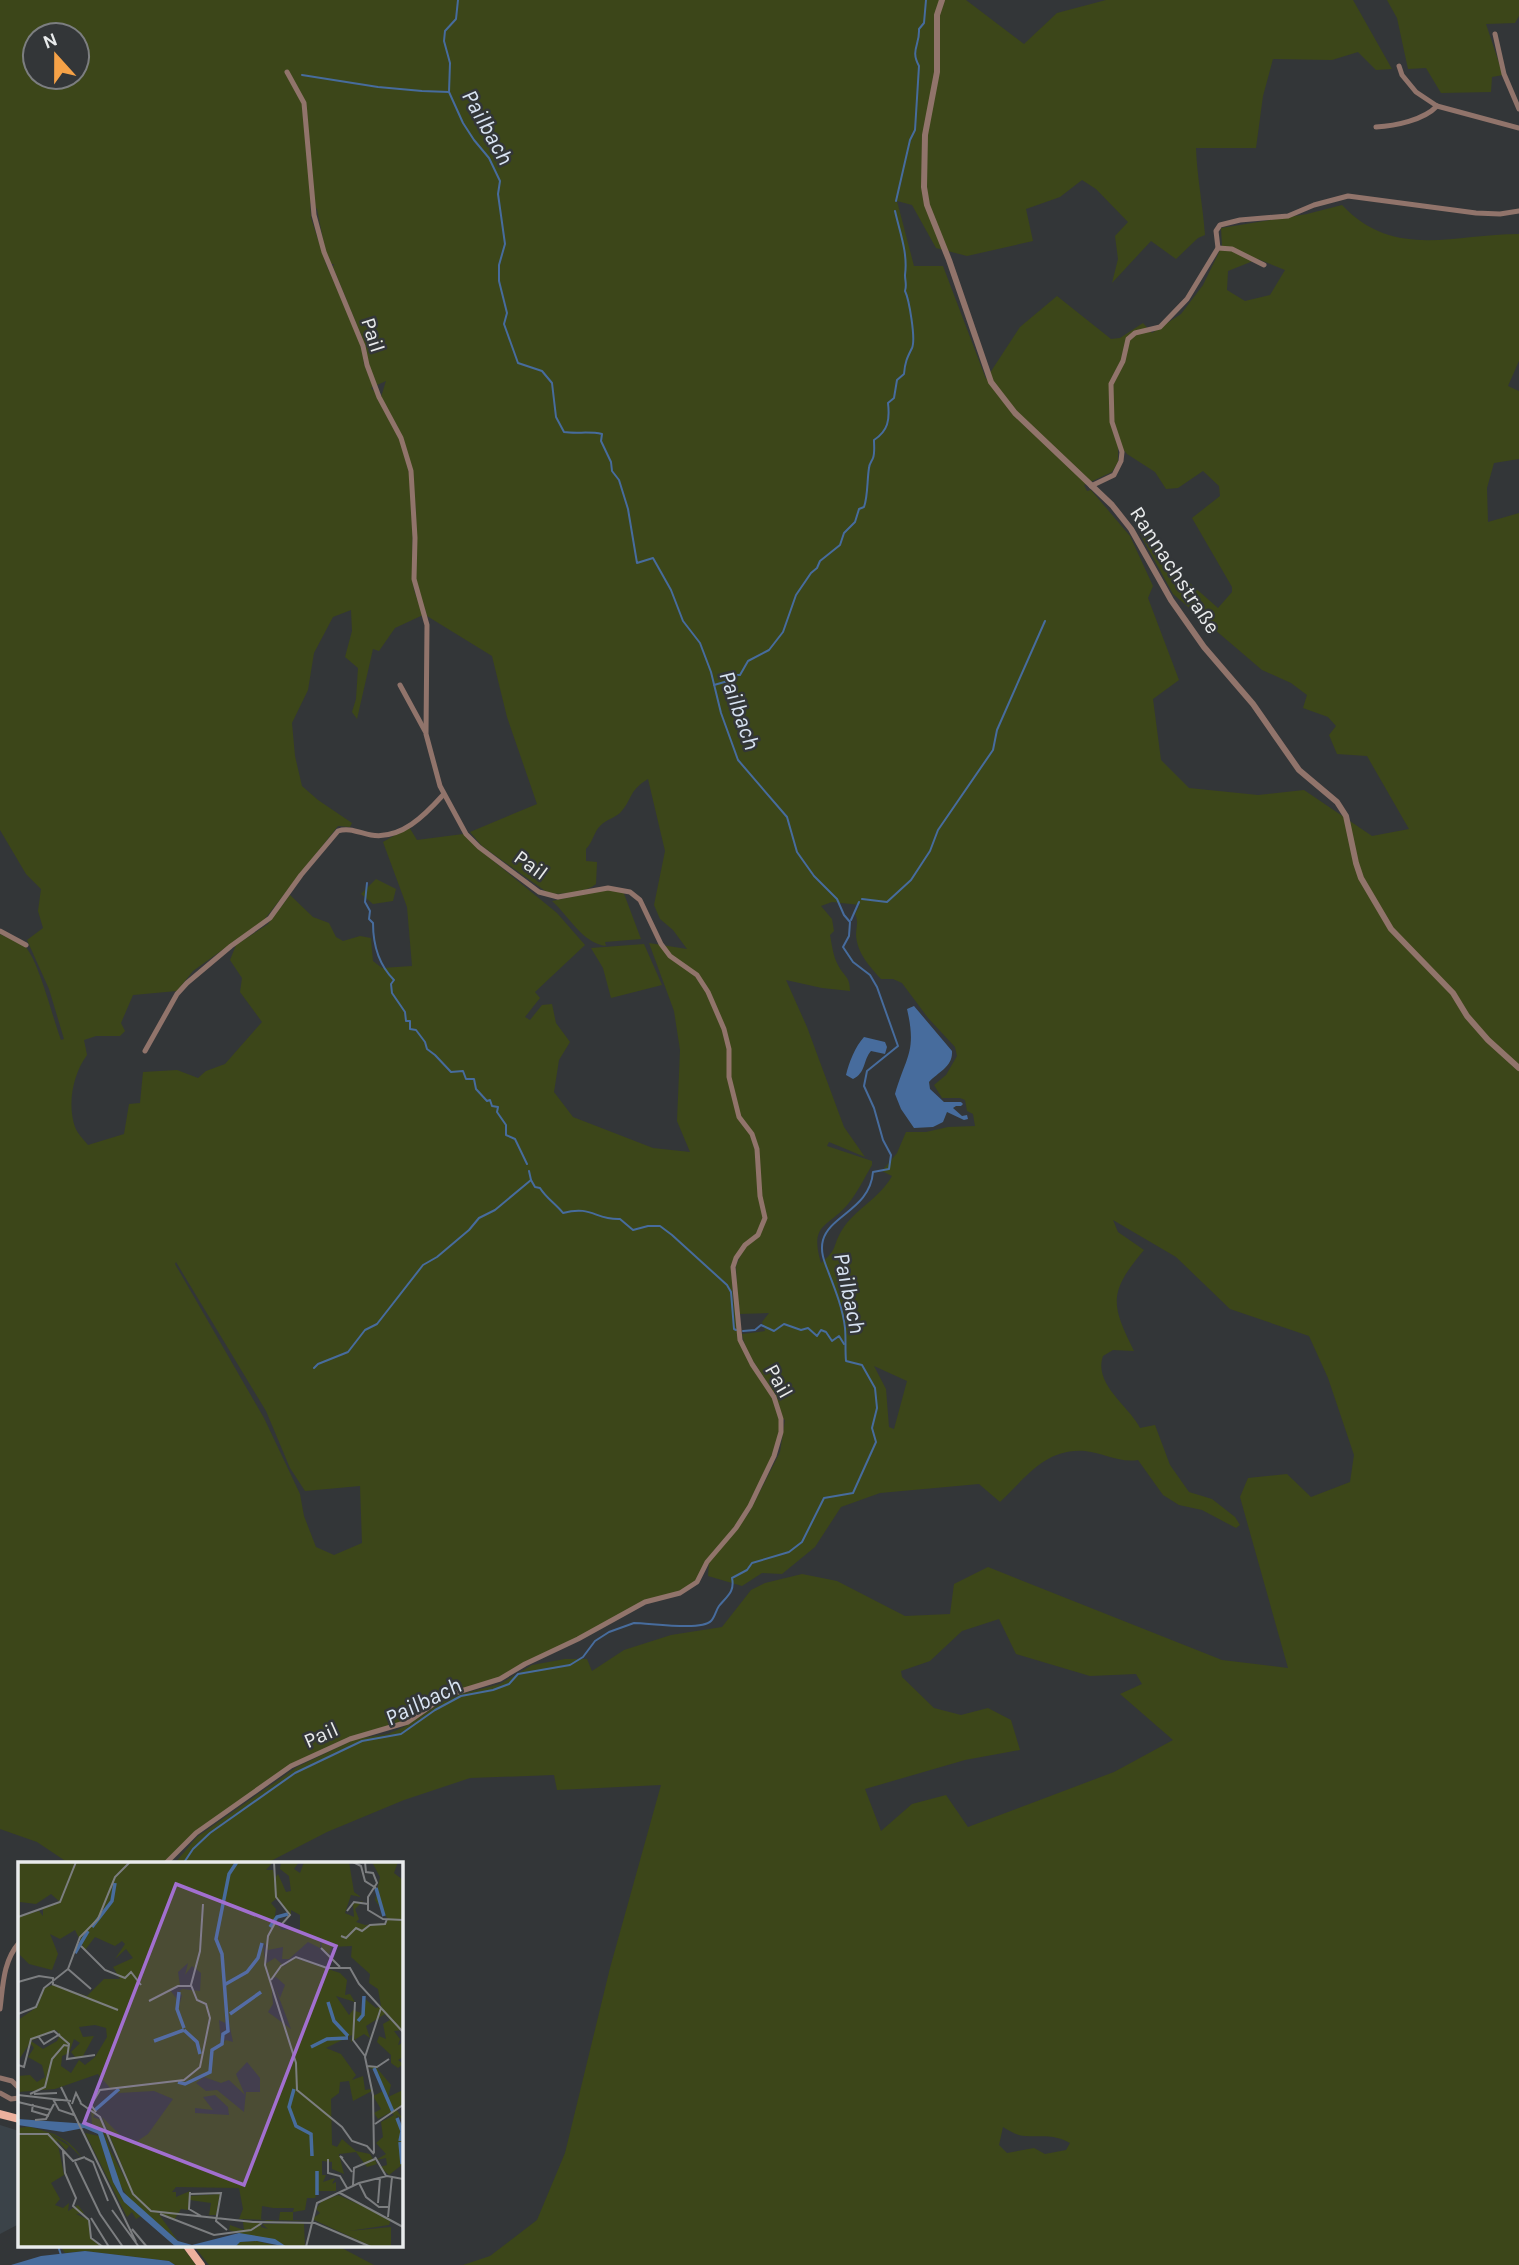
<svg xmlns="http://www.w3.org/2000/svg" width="1519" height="2265" viewBox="0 0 1519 2265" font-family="Karla,sans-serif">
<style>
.built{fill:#3b4349}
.green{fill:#3c4619;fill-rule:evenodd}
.water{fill:#476c9d}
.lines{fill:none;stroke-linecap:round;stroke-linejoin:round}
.stream{stroke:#476c9d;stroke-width:2}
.minor{stroke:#91746b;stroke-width:5}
.tertiary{stroke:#91746b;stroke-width:6}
.primary{stroke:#edb19e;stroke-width:8}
.labels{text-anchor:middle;stroke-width:5;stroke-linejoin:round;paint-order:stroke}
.street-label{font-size:21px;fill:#e9ebec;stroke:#333638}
.water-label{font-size:23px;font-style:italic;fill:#d8e3f2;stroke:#333638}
.inset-river{fill:none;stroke:#476c9d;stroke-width:3.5}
.inset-road{fill:none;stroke:#7c7e80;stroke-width:2}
.view{fill:#a26fcf;fill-opacity:0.15;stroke:#a26fcf;stroke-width:3.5}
.inset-edge{fill:none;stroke:#e9ebec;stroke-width:3.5}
</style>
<rect width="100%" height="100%" fill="#333638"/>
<path class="built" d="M0,2125L19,2131V2224L0,2234Z"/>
<g class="green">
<path d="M0,0H966L1024,44L1057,13L1106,0H1353L1392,69L1376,70L1358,52L1332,60L1273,59L1263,96L1256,148H1196C1197,177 1203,206 1205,235L1198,238L1176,259L1151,241L1112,283L1118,259L1115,236L1128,222L1096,189L1082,180L1060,197L1026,209L1033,241L967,256L936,248L912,205L897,201L914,266H943L986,379L1020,327L1057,296L1111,339L1120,338L1143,323L1152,333L1181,314L1203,285L1222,246L1221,228L1307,214L1342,205C1394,260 1453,234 1519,234V361L1508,386L1519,391V459L1494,463L1487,488L1488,522L1519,513V2265H463L490,2256L537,2220L565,2153L610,1968L661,1785L557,1790L554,1775L470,1778L404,1800L327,1832L265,1864H174L197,1837L297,1767L356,1739L388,1734L404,1727L450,1697L500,1684L532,1665L565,1659H587L592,1671L624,1650L671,1635L722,1627L751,1590L765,1583L802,1574L837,1581L905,1616L950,1614L954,1584L988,1567L1222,1660L1288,1668L1240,1497L1248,1478L1287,1474L1311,1497L1350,1482L1354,1455L1328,1378L1309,1336L1230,1309L1176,1257L1113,1220L1118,1232L1144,1250C1109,1292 1110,1303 1134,1351L1113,1350L1103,1356C1093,1384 1129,1406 1140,1428L1155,1425L1170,1465L1189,1492L1212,1499L1235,1517L1240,1525L1236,1528L1202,1510L1179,1505L1163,1495L1138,1460C1119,1463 1104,1453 1085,1451C1045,1448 1026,1478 1000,1502L979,1484L880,1493L841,1507L815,1547L782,1574L762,1573L742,1586L708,1576L709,1562L749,1513L780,1452L785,1420L781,1418L779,1440L750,1506L736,1528L707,1562L701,1577L690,1588L671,1596L645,1602L578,1639L525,1664L500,1679L445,1696L408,1722L350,1739L291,1766L196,1833L165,1864H70L37,1842L0,1829V934C7,938 19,941 25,946C40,964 52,1016 61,1040L64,1039L49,989L27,940L43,928L38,911L41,889L26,874L0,830ZM35,35H77V77H35ZM310,203L317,209L328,264H334L333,267L365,345L368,363L377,385L386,381L381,397L397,426L410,462L416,512L415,579L427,616L492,656L507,717L537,804L470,832L482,846L548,893C562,895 585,893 596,884L597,862L586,861V849C593,842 594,831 601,825C606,820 614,818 620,813C633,799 628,791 648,779L665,851L654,905L660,919L673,930L687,949L649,943L674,1011L680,1050L677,1121L690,1152L653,1148L573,1117L554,1092L559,1060L570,1042L556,1023L552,1004L542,1005L530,1020L525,1017L540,998L535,992L585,945L557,913L480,850L463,834L417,840L409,827L383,842L407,907L412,966L382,968L373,961L371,938L360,936L343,941L336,937L329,923L313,917L290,895L268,924L236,945L230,960L242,978L240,992L262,1022L225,1064L206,1071L198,1078L177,1070L143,1072L140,1103L129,1104L124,1134L88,1145C84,1140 77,1133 75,1127C67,1104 73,1074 87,1055L84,1040L96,1036H120L125,1031L121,1023L133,995L177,991L193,971L264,920L338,826L350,827L352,823L318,800L302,786L295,756L292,723L308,690L314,653L333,617L351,610L352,631L345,657L358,668L356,699L352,712L357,719L373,649L379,651L395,628L423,615L414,590L412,577L413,507L409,473L399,436L376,393L371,388L373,386L364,364L362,346L326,264L311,218ZM1258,259L1285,270L1270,295L1245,301L1227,290L1228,271ZM1118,443L1127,454L1155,472L1166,489L1178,488L1203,471L1219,486L1220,496L1192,518L1232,587V592L1218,608L1176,571L1156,535L1140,534L1173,594L1262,670L1291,683L1307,695L1303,708L1328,717L1336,726L1329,735L1337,754L1367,756L1409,829L1372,836L1304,790L1258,795L1189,788L1161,760L1153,699L1179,680L1148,598L1153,586L1130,536L1091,490L1087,491L1084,485L1112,472L1118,462ZM832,902L860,905L855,914C859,922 856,927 856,935C857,953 870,967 881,979H893L902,983L928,1018L955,1047L957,1056L946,1075L934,1085L942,1098H960L965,1100L967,1111L973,1114L975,1126L948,1127L926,1132H906L897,1153L882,1171L892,1176C879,1199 855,1209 842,1230C832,1246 839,1248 821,1263C809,1223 828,1228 848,1204C857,1193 865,1177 872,1165V1161L827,1146L829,1142L865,1157L844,1127L807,1027L786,980L822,988L850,991C850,976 844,977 838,965C833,956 832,945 830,935L834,931L832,919L821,906ZM759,1235L743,1250L736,1266L738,1314L769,1313L762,1322L765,1331L742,1334C746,1358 766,1375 774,1397C765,1384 754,1370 747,1355C738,1337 726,1277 736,1258C741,1248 750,1240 759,1235ZM176,1262L266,1411L290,1468L305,1491L360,1486L362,1543L334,1555L316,1547L304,1516L300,1494L264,1418L175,1264ZM874,1366L907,1381L894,1429L889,1427L886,1389ZM999,1619L1016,1654L1090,1676L1136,1674L1142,1684L1120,1694L1173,1740L1114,1772L968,1827L946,1795L912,1804L881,1831L865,1789L965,1760L1020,1750L1011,1720L988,1708L961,1715L934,1708L902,1677L901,1671L930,1661L962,1631ZM1003,2127C1010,2131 1017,2136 1025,2136C1042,2137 1054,2134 1070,2143L1066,2150L1045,2154L1034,2148L1007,2153L999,2145Z"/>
<path d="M1387,0H1519V16L1515,23L1486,24L1503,75L1492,77L1491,92L1441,93L1426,68L1408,69L1397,18Z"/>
<path d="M376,879L396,889L393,901L373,904L361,894Z"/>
<path d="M605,890L623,891L641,939L605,942L606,946C582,943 569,916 552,901Z"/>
<path d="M644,944L662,985L611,998L603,968L591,948Z"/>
<path d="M60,2246H182L196,2265H175L169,2261L85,2251L65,2253Z"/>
<path d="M194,2246H338L374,2265H209Z"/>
</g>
<g class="water">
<path d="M914,1006L952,1051C953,1067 938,1072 929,1082L930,1089L944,1102H961L963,1104L961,1106H956L953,1108L962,1116L967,1115L968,1119L964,1120L947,1112L943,1122L933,1127L914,1128L901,1109L895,1094C906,1056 917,1052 907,1009Z"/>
<path d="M864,1037L885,1042L887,1047L885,1054L871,1051C863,1060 866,1073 853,1079L846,1075C849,1062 855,1047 864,1037Z"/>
<path d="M85,2251L169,2261L175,2265H11L41,2256Z"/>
</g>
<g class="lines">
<g class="stream">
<path d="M302,75L378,87L422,91L449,92"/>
<path d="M896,201L910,140L915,130L919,66C910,50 920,45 919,29L924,23L926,0"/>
<path d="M714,685L728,681L734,675H740L748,661L769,650L783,632L796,595L811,573L817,568L820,561L840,545L844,533L855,522L859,509L864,507C868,496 867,480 869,468C869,464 872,461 873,458C875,453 874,446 874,440C888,431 890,420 888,403L894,398L897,380L904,374C905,362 907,358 912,348C916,339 909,299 905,291C907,285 905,281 905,275C908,253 900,233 895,211"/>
<path d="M367,883L365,902L370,911L369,919L373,923C373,945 378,964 394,980L391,984L392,993L405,1012L406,1021H410V1029L416,1030L425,1042L427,1049L435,1055L451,1072L463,1071L466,1079H474L476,1089L487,1101L490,1100L492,1106L498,1107L497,1112L506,1125V1135L515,1139L527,1164"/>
<path d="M862,899L887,902L911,880L930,851L938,830L993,750L997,730L1045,621"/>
<path d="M851,920L859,902"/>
<path d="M529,1171L531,1180L535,1187L540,1188C546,1198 556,1204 563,1213C592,1205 595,1220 620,1219L633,1230L648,1226H660L672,1235L727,1285L731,1292L734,1329L736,1330"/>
<path d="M743,1331L755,1330L761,1325L774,1331L784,1324L801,1330L808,1328L817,1336L821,1330L826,1332L832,1341L839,1336L844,1344"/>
<path d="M314,1368L318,1364L348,1352L365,1330L377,1324L423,1265L437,1257L469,1230L479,1218L495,1210L531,1180"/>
<path d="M183,1864L193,1849L210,1833L295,1773L362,1741L401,1734L435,1710L461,1696L493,1690L509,1684L518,1674L570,1665L583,1657L595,1641L609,1632L634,1623C650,1623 701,1631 711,1621C715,1617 716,1610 719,1606C727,1596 735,1592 732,1578L747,1570L752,1563L789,1552L802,1542L824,1498L853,1493L876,1442L872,1428L877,1408L875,1388L862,1365L846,1361C845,1350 846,1339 845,1328C843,1309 835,1289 828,1271C824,1261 820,1251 823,1240C830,1215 870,1209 873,1172L889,1169L891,1155L883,1140L874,1108L864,1086L867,1071L898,1046L877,987L870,975L853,962L843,947L849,936L850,922L844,915L837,899L814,876L797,852L787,817L738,760L721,713L711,672L700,643L683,621L671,590L653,558L637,563L628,509L619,480L612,471L611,462L601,441L602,434C589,431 577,434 564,432L556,417L552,383L542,371L518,363L504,324L507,313L499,281V265L505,244L498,194L500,181L489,158L474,140L463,123L449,92L450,63L444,41L445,31L456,19L458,0"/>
<path d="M58,2246L61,2255"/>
</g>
<g class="minor">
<path d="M1495,34L1504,74L1519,109"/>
<path d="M1399,66L1402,75L1416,92L1437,106L1519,128"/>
<path d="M1376,127C1395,126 1424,120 1437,106"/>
<path d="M1218,248L1232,249L1264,265"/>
<path d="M1091,486L1114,475L1121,461L1122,452L1112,422L1111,384L1123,361L1128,339L1135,333L1160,327L1187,299L1218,248L1216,231L1220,225L1240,220L1288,216L1314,205L1348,196L1476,213L1500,214L1519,211"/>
<path d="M400,685L425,731"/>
<path d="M0,931L26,945"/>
<path d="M145,1051L177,994L187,983L231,946L270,918L301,875L338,831C349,827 360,833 371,835C401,840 425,815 443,795"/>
<path d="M165,1864L196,1833L291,1766L350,1739L408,1722L445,1696L500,1679L525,1664L578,1639L645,1602L680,1593L697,1582L707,1562L736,1528L750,1506L774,1456L781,1432V1419L774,1397L752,1364L740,1340L733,1267L736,1258L745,1245L758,1235L765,1218L760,1196L757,1149L752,1134L739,1117L729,1077V1049L724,1029L708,992L697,975L670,956L661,944L640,900L630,892L608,888L558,897L539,892L479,847L466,834L440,786L426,734L427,625L414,579L415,538L411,471L401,438L379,397L367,365L363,346L324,252L314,215L304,103L287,72"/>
<path d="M0,2009C3,1986 3,1961 19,1943"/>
<path d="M0,2078L12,2081L19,2088"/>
<path d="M0,2093L11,2099L19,2098"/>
</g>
<path class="tertiary" d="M942,0L937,15V72L925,135L924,187L927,205L949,260L991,382L1015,413L1112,505L1131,529L1171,600L1204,647L1253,704L1299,770L1337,802L1346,816L1356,863L1361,878L1391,929L1453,993L1467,1016L1488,1040L1519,1068"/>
<g class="primary">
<path d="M0,2114L19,2119"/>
<path d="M187,2246L201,2265"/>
</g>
</g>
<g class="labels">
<g class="street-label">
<text transform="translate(373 335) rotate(72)" y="7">Pail</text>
<text transform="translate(1175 570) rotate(57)" y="7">Rannachstraße</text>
<text transform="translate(531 865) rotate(36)" y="7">Pail</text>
<text transform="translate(779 1381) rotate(61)" y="7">Pail</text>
<text transform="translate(321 1735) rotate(-24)" y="7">Pail</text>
</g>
<g class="water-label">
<text transform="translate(488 127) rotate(61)" y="8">Pailbach</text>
<text transform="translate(740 710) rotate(71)" y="8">Pailbach</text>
<text transform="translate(850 1293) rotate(78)" y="8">Pailbach</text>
<text transform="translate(423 1701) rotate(-26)" y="8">Pailbach</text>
</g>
</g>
<g transform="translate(18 1862)">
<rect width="385" height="385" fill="#333638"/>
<path d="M0,0H58L57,5L59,0H255L248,8H255L257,16L260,12L268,30L273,29L271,14L262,7L263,0H281L276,7L282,11L286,0H331L336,30L343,35L333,33L327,51L336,55L335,42L345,39L337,47L341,57L338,60L347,63L368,61L370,57L357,38L362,15L354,0H380L376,11L385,18V168L376,169L382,177L380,183L385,181V195L380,198L385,202L380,206L373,201V193L359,180L361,174L368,177L365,162L372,158L367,152L348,164L352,176L346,172L333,180L334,173L308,186L323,192L338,213L334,218L345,214L347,228L353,227L354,229L335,239L331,219L322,220L321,231L313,237L314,283L319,285L324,277L338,289L352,292L355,297L350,299L357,298L359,302L349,305L338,290L321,292L326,312L314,307V300L304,299V313H308L305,320L317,316L314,322L318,320V329L309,334L318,329H300L297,336H289L287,348L275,350V358L291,359L221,357L225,347L221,326L158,325L154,330H158V335L172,329V334L202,332L198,353H191L193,341L172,338L170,348L163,347L156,358L140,351L160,379L113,340L100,320L85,269L74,263L73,247L79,249L75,255L83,258L93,290L117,335L84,255L109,280H118L130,272L155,237L136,229L100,231V226L93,227L80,212L37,227L0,230V214L12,213L19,220L27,215L24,203L10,195L16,186L12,181L0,199V158L19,145L27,126L35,123L69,134L86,117H102L95,105L115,96L108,87L97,97L107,82L104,79L97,84L77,75L67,88L57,68L42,77L32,72L40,92L34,108L11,102L0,91ZM33,32L42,40L25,46V54L21,49L2,54V40L18,42ZM259,36L273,53V48L282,53V67L264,68L256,60L258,47L253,41ZM303,75L304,87L311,92L314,85L334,84L333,95L352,112L351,121L360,127L363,144L358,146L347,137L343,151L335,148L331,153L318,134L337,140L332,132L327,133L329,118L322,111L277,96L266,104L257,96L247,102L245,80L250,88L265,85L264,97H271L290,80L302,86ZM170,101L167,113L174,104L183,111L182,129L164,127L160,131L164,133L162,141L152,128L162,123L160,110ZM258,115L267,123L262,136L257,125L273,167L250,150L255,142L253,117ZM209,151L215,180L208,178L194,188L203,180L201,158L207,161ZM77,163L88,166L89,175L77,195L67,203L61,198L53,211L43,204L44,194L51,191L56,177L62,181L53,190L58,196L65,194L76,174L65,175L61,165ZM38,168L42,173L39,179L25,187L13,179ZM229,200L242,216V230H228L226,250L199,228L188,229L178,221L186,215L203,221L211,218L227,233L218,212ZM197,233L210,245L211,253L177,251V246L195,248L185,235ZM244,344L255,346H276L275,350H262L261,358L249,359L243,357ZM358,205L373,223L370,235L385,228V242L378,247L385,257L378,253L385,269V302L371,313L362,305L369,303L368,296L358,298L368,292L358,281L365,275L363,260L376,253L373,250L360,257L356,251L363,247L355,234L365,229L356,208L350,205ZM0,265H13L36,272L50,280L58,288L64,296L48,280L29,270L51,284L48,288L58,299L39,278L46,313L33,321L42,337L37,343L45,346L51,341L50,349L60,343L66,351L58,352L71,358L73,376L87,385H0V266H8ZM67,271L81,274L95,320L106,340L136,363L158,385L123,354L118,357L114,350L109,355ZM320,333L373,357L371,363L331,369L373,365V385H355L294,357L302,351L298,347L303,340ZM225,360L243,361V365L250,367L244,362L286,361L287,385H269L211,368L212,363L226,368ZM239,379L263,385H196L213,380Z" fill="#3c4619" fill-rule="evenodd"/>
<path d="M0,257L71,262L84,268L105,330L160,379L174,383L221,371L257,377L269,385L239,379L222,380L217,385H158L106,340L95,320L80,272L66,266L45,270L0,263Z" fill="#476c9d"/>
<path class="inset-river" d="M358,26L366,54M74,65L94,39L97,21M252,65L259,55L270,52M57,91L70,69M206,123L229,110L240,96L244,81M161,130L159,147L166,166M310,140L316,159L330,174M212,152L243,130M340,159L345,153L346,134M166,168L179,180L182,192M136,179L166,168M293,185L309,177L330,176M356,206L375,250M160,220L167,222L192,210L194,188L204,182L205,172L210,169L204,92L198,77L211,12L219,0M276,227L271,245L278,264L293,272L294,294M77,248L101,227M379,256L384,269L382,279M382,280L384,302M299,309V333"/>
<path class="inset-road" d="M256,0L258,35L272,53L264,62L257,61L250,74L247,103L278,201L279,228L324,265L334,279L349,284L356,292M335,0L343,4L347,19L358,26M347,0L348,10L355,11L359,21L350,35V48L365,57L385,58M329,49L336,40L350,42M0,55L42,40L58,0M323,74L328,76L338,66L344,69L352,63L367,62L369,57M63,84L87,108L107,116L113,110L123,123M303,86L322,105M50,107L73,127M253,118L263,104L278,95L309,106H332L341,122L385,170M0,120L21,114L35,116V122M34,122L100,148M131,139L160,124H173M337,140L335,178L347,194M0,152L18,145L26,126L50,107L62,75L80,57L97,15L112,0M20,174L26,182L42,172M0,203L6,205L13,177L36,169L51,182L49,197L77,193M349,204L359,205L371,197M43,225L118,380M12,232L27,225L34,197L46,183L51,184M16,232L39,231M0,233L53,239M35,237L41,248L56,253M0,240L33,248M62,241L82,255L115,332L133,349L235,360L297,361L353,385M15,242L14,249L31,254M54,242L58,231L63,241M78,250L73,243L82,228L166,218L182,205L192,156L188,142L179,138L173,123L182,89L185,42M17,258L28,257L36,242M357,262L385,243M0,272H30L55,299L67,295M45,289L47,311L58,336L55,344L71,358M356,291L355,233L347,195L363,146M357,295L368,314M67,296L75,300L90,339M325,296L322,294L334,310M310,297V311L322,314L329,326M57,300L82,352L105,385M341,321L348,335L361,345H370M335,323L336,306L357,297M172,330L171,347L183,354M322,331L385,365M172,332L203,331L198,359L209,368M360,341L362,316M94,348L121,385M142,352L196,373L233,368L244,361M370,355L374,315M73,356L91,385M71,358L73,376L85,385M114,367L129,385M288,385L299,341L341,321L369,314L385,317"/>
<path class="view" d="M158,22L318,84L226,323L66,261Z"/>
<rect width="385" height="385" class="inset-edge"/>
</g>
<g transform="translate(56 56) rotate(339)"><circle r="33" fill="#333638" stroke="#7c7e80" stroke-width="2"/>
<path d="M0-5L12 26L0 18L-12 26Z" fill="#f6a247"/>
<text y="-10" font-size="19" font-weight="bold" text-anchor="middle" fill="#e9ebec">N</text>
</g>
</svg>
